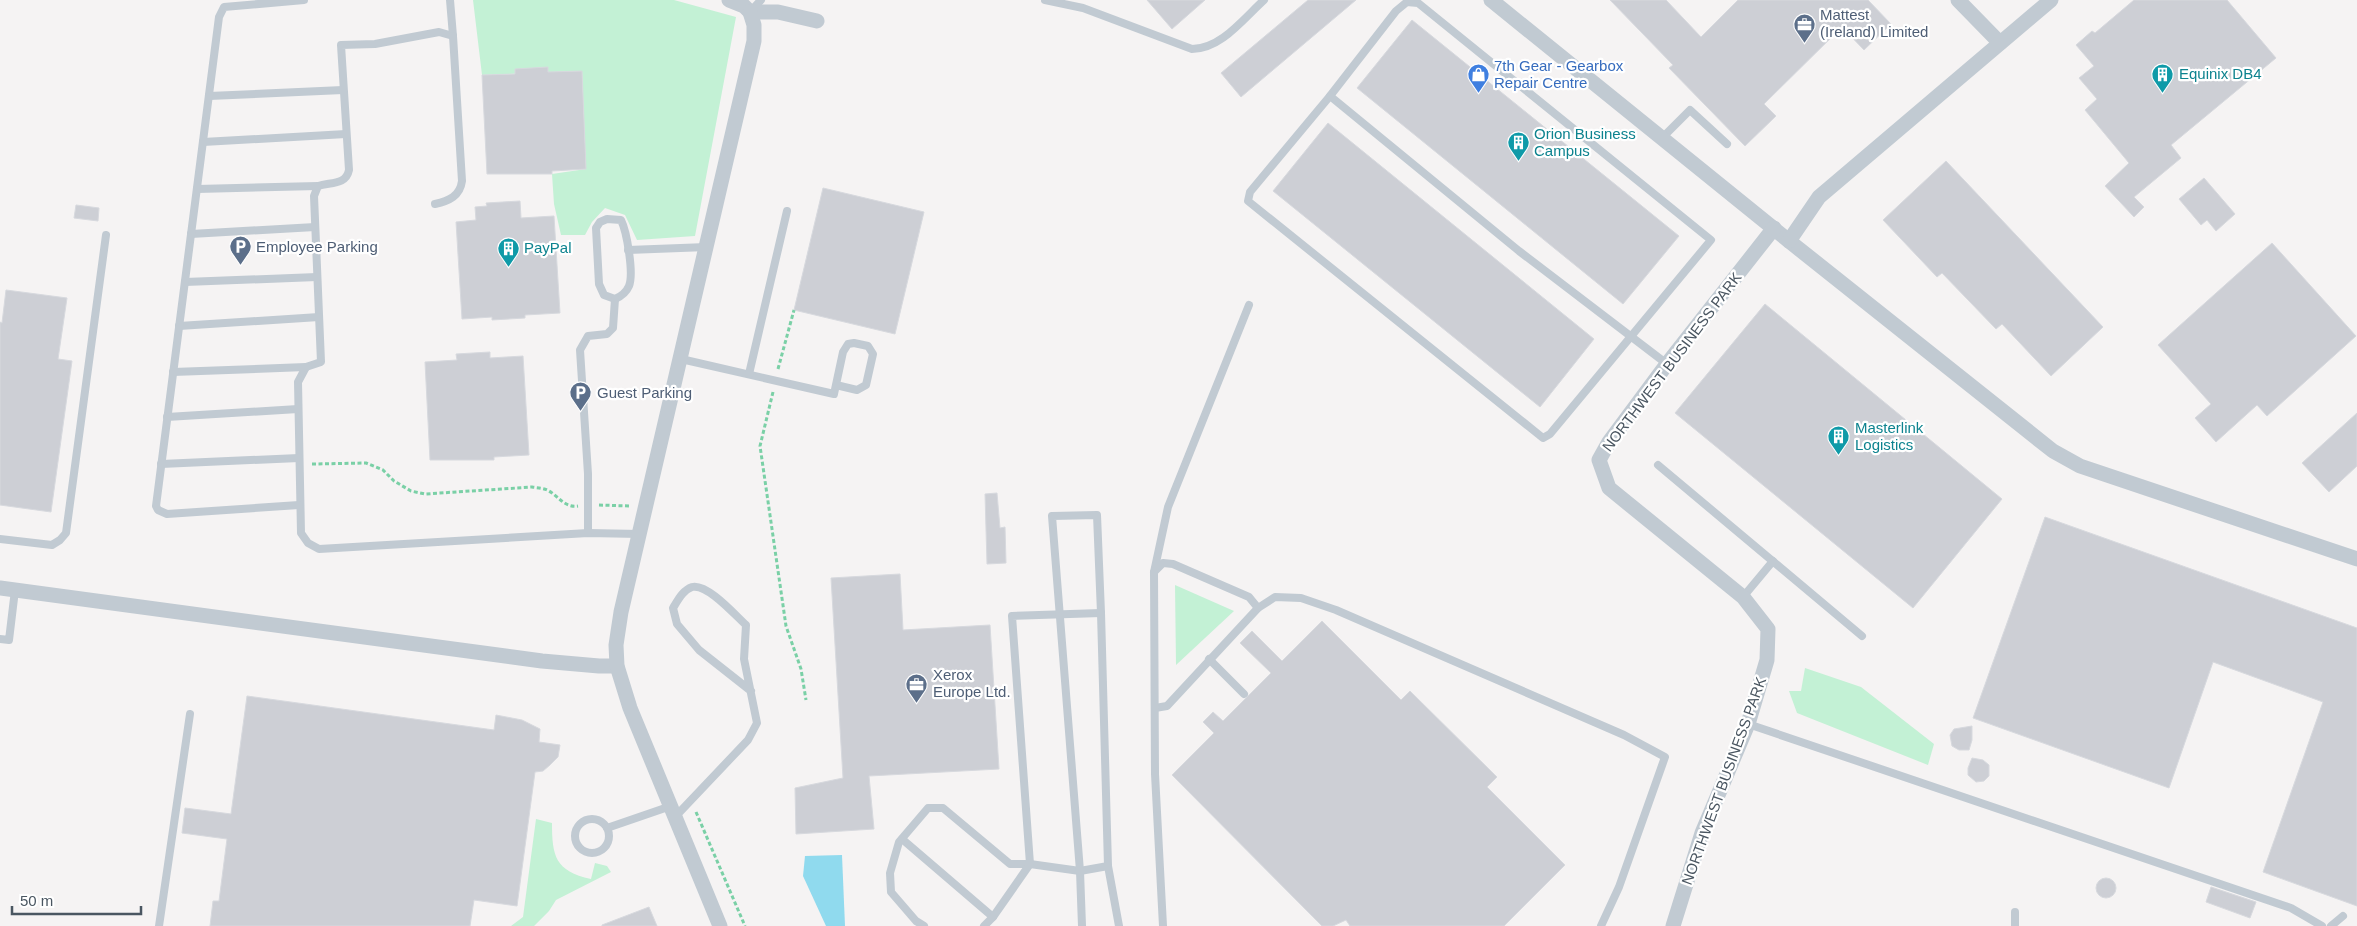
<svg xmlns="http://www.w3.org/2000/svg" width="2357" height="926" viewBox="0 0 2357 926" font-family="Arial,sans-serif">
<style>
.green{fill:#c3f1d5}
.water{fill:#90daee}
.building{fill:#cdcfd5;stroke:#d7d9de}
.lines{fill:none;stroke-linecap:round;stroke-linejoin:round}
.path{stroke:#7ad0a6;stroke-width:3;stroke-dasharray:4 2.5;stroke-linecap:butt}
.service{stroke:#c1cad2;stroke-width:8}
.minor{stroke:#c1cad2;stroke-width:15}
.labels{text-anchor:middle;stroke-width:4.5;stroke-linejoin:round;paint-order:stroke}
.service-label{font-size:15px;fill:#4e5e75;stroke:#fff;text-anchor:start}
.shop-label{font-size:15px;fill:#366cbe;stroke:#fff;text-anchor:start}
.culture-label{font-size:15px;fill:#0d838f;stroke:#fff;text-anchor:start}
.street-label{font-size:15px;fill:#4a5661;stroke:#fff}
</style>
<rect width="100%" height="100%" fill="#f5f3f3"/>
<g class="green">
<path d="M473,0H674L736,17L695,236L637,240L625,215L605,208L592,222L585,235H561L554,204L552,174L586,169L582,71L482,75Z"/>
<path d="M1175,585L1234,611L1176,665Z"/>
<path d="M1805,668L1861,687L1934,744L1928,765L1797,713L1789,691H1801Z"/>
<path d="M536,819L552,823C552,856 555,871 591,879L595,863L607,866L611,872L556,900L549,911L534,926H511L523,917Z"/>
</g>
<path class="water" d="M842,855L845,926H826L803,876L805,856Z"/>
<g class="building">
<path d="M1147,0H1205L1172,29Z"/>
<path d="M1308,0H1356L1241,97L1221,73Z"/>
<path d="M1610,0H1666L1701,37L1738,0H1868L1891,24L1864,50L1842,27L1764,104L1776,116L1745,146L1669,68L1673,65Z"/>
<path d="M2134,0H2227L2276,58L2171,145L2181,158L2134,197L2144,207L2134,217L2105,186L2129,163L2085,110L2097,99L2079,78L2094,66L2076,45L2092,31L2095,33Z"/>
<path d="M1412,20L1679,236L1623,304L1357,88Z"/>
<path d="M548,67V72L582,71L586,169L552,171V174H487L482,75L515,74V69Z"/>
<path d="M1328,123L1594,339L1540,407L1273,191Z"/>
<path d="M1946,161L2103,327L2051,376L2002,324L1996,329L1942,273L1937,277L1883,220Z"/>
<path d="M2204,178L2235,214L2216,231L2207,220L2201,225L2179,199Z"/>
<path d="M823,188L924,212L895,334L794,310Z"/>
<path d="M520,201L521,218L554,216L560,313L525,315V318L492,320V317L462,319L456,222L476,220L475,207L487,206L486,203Z"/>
<path d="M76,205L99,208L98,221L74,218Z"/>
<path d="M2272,243L2356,336L2267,416L2257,405L2216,442L2195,418L2211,404L2158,345Z"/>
<path d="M6,290L67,298L58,359L72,361L51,512L0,505V322L2,323Z"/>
<path d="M1765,304L2002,499L1913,608L1675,413Z"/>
<path d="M490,352V358L523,356L529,455L494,457V460H430L425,362L457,360L456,354Z"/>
<path d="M2357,413V466L2329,492L2302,463Z"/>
<path d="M997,493L1000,528L1005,527L1006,563L987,564L985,494Z"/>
<path d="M2045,517L2357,628V906L2263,872L2323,702L2213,662L2169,788L1973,718Z"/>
<path d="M900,574L903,630L990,625L999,769L869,776L874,829L796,834L795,788L843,778L831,578Z"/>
<path d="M1322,621L1401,700L1410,691L1497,777L1487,787L1565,865L1504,926H1350L1346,920L1333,926H1322L1172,775L1214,733L1203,722L1213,712L1223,721L1271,673L1240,643L1252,631L1282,661Z"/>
<path d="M247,696L494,730L496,715L522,720L540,729L539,742L560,745L558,757L550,765L543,771L535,772L517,906L474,900L470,926H210L213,901H219L227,839L182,833L185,808L231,814Z"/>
<path d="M1972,726V740L1969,750H1959L1952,746L1950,735L1954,729Z"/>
<path d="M1972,758L1983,760L1989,765V776L1984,781L1976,782L1968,775V768Z"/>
<circle cx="2106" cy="888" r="10"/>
<path d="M2211,887L2256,902L2250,918L2206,902Z"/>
<path d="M649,907L657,926H602V925Z"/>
</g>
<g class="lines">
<g class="path">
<path d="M778,369L794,310"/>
<path d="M773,392L760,446L786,626L801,669L806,700"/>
<path d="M312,464L366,463L383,470L394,481L411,491L425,494L532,487C538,488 544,488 549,491C559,497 565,508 578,506"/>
<path d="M599,505L630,506"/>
<path d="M696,812L745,926"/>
</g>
<g class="service">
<path d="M450,0L453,36L439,32L375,44L341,45L349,170C346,185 331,182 318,186L314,196L321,362L306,367L298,382L301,533L308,543L319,549L588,533L640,534"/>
<path d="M1045,0L1083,8L1192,49C1221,49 1243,19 1264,0"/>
<path d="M1407,2L1418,3L1711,240L1550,434L1543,438L1248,201L1250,192L1330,96L1396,11Z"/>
<path d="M750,12L761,0"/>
<path d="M209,96L343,90"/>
<path d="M1330,96L1519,251L1667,364"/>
<path d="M1662,138L1690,110L1727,144"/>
<path d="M203,142L346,134"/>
<path d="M197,189L318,186"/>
<path d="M435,204C449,201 460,196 462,181L453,36"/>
<path d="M607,219L621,220C627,232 634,274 629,286C626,293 622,296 615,299L604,295L599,284L596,228L600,222Z"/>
<path d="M191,234L315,227"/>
<path d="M628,250L707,247"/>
<path d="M185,282L317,277"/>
<path d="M179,326L319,317"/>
<path d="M681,359L834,394L843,352L848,344L854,343L868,346L873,354L866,385L857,390L836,385"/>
<path d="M173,372L306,367"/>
<path d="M749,374L787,211"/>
<path d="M167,417L298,409"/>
<path d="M161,464L299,458"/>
<path d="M1658,465L1862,636"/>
<path d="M299,505L167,514L158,510L156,506L219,17L224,7L304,0"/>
<path d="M588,533V474L580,350L588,336L607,334L613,328L615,299"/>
<path d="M0,539L52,545L60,540L66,533L106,235"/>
<path d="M1154,572L1168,507L1249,305"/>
<path d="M1743,597L1773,561"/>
<path d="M0,639L9,640L15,590"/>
<path d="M1209,659L1244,694"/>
<path d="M1155,708L1167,706L1258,608L1275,597L1301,598L1336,610L1624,735L1665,757L1619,887L1601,926"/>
<path d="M1748,724L2291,908L2322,926"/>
<path d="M675,817L748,740L757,723L744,659L746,625C735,615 707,583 692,587C683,590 678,600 673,608L677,624L699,650L751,691"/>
<circle cx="592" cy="836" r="17"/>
<path d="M607,828L671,806"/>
<path d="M902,839L993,917"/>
<path d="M159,926L190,714"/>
<path d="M924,926L916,921L891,892L890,873L899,842L928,808H943L1010,864H1030L1080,871L1108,866"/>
<path d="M984,926L993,917L1030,864L1012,616L1101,613"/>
<path d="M1082,926L1080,871L1052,516L1097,515L1101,613L1108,866L1119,926"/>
<path d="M1163,926L1155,774L1154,572L1163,563L1173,564L1249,597L1258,608"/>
<path d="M2015,926V912"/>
<path d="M2331,926L2343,916"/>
</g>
<g class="minor">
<path d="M729,0L744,6L750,12H778L817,21"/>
<path d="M1491,0L1789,241L2053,451L2080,466L2357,559"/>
<path d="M1958,0L2000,43"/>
<path d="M1789,241L1819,197L2051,0"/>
<path d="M0,588L542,661L599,666H617"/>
<path d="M720,926L630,708L617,666L616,645L621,612L754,41V25L750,12"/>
<path d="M1673,926L1702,833L1748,724L1767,660L1768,629L1743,597L1609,488L1599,460L1609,442L1667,364L1774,228"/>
</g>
</g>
<defs>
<symbol id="office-pin" viewBox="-11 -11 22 30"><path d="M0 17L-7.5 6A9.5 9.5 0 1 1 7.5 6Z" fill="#5c6f8a" stroke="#fff"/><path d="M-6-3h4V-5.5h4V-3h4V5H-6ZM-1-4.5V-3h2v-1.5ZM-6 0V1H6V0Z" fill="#fff"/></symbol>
<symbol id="building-pin" viewBox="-11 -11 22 30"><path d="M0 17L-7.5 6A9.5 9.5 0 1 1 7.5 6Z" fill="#0f9aa8" stroke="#fff"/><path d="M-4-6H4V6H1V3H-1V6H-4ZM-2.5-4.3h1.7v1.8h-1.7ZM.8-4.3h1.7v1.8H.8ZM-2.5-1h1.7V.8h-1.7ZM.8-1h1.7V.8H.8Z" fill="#fff"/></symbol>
<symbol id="shop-pin" viewBox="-11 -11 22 30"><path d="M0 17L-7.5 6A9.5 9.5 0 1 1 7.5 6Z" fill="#3f7fe0" stroke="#fff"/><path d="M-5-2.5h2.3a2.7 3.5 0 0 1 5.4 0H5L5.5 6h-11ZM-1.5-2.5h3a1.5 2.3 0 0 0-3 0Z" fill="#fff"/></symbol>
<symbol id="parking-pin" viewBox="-11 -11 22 30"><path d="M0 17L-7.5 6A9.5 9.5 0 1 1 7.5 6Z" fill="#5c6f8a" stroke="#fff"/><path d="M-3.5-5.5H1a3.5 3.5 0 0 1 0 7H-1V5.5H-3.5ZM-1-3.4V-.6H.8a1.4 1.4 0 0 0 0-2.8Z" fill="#fff"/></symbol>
</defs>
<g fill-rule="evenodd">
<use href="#office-pin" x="1792" y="12" width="25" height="34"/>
<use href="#building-pin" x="2150" y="62" width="25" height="34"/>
<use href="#shop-pin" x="1466" y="62" width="25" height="34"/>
<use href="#building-pin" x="1506" y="130" width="25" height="34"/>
<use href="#parking-pin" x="228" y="234" width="25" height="34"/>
<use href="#building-pin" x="496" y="236" width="25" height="34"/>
<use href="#parking-pin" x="568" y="380" width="25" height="34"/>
<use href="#building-pin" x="1826" y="424" width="25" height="34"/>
<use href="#office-pin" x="904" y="672" width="25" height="34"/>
</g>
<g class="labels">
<g class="service-label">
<text x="1820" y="20">Mattest<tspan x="1820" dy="17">(Ireland) Limited</tspan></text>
<text x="256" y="252">Employee Parking</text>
<text x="597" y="398">Guest Parking</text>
<text x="933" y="680">Xerox<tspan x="933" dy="17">Europe Ltd.</tspan></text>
</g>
<g class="shop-label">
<text x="1494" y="71">7th Gear - Gearbox<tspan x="1494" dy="17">Repair Centre</tspan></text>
</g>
<g class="culture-label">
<text x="2179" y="79">Equinix DB4</text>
<text x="1534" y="139">Orion Business<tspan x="1534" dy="17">Campus</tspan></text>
<text x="524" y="253">PayPal</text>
<text x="1855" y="433">Masterlink<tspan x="1855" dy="17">Logistics</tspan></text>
</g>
<g class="street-label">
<text transform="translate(1672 362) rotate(-53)" y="5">NORTHWEST BUSINESS PARK</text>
<text transform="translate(1724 781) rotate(-70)" y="5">NORTHWEST BUSINESS PARK</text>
</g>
</g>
<path d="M12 906v8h129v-8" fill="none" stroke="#4a5661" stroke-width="2.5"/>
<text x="20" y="906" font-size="15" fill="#4a5661" stroke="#ffffff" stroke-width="4" paint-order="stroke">50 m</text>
</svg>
